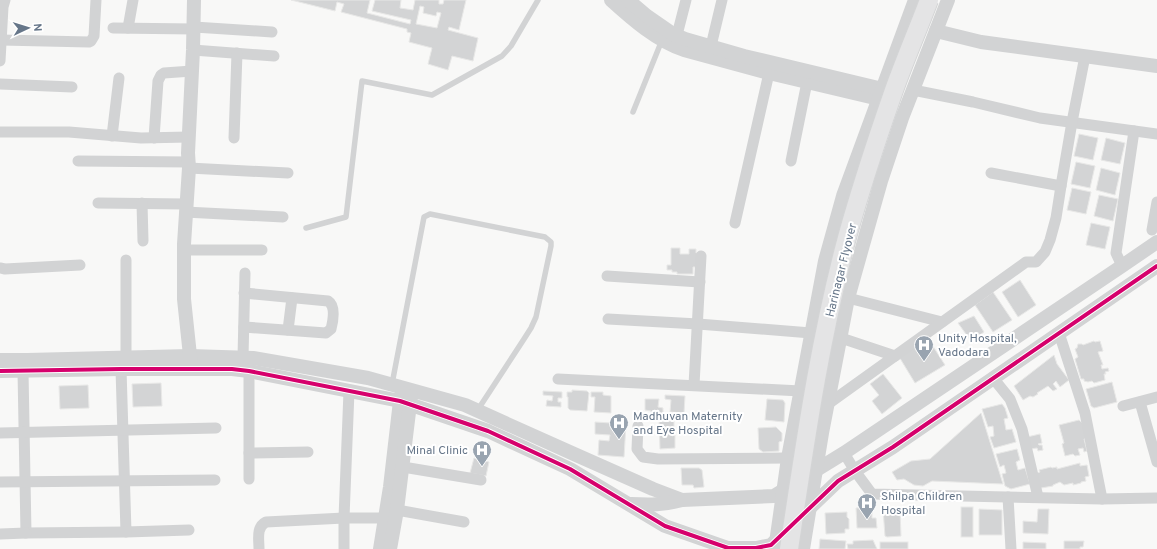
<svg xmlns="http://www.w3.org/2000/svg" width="1157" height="549" viewBox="0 0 1157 549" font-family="Overpass,sans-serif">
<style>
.building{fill:#d3d4d5;stroke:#e8e8e7;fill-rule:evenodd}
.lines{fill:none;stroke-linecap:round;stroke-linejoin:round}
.service{stroke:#d2d3d4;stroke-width:5.5}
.minor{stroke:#d2d3d4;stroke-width:11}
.tertiary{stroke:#d2d3d4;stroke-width:14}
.primary-bridge-casing{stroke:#d4d5d6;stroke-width:20;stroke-linecap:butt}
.primary-bridge{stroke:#e4e4e5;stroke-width:18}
.cycleway-casing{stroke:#fff;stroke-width:6}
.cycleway{stroke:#d6006c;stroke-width:4}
.labels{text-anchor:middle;stroke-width:4;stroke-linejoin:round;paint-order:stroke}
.street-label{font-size:12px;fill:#667689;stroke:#fff}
.poi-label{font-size:12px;fill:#667689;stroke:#fff;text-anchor:start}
</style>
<rect width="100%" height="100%" fill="#f8f8f7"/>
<g class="building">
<path d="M291,0H370L367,13L410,24L411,20L372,11L375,0H401L400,8L413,10L415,0H439V4H443L444,0H466L459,30L449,27L448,30L478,38L473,61L452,56L448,70L428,64L432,48L409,42L411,33L407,32V29L341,12L344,4L337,2L335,11ZM420,6L424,7L423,13L436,16L437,12L441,13L437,28L416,24Z"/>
<path d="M1079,134L1098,138L1093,160L1074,156Z"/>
<path d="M1106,138L1125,143L1120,164L1101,160Z"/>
<path d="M1076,162L1095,166L1090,188L1071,184Z"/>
<path d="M1101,168L1120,173L1115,195L1096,190Z"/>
<path d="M1072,188L1091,192L1086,214L1067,210Z"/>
<path d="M1099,195L1118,199L1113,221L1094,216Z"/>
<path d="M1091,223L1110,227L1105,249L1086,245Z"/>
<path d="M671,248H680V254H689V249H696V253H698V267H693V274H677V272H672V270H667V265H671Z"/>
<path d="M1020,280L1036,305L1018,317L1002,292Z"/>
<path d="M993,292L1012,320L993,332L975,305Z"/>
<path d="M974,316L984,332L971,341L958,323Z"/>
<path d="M927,337L945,365L915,383L898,355Z"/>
<path d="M1094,341L1095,342L1100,341L1103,351L1098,352L1103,365H1101L1102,369L1108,368L1109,371L1105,372L1106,374H1104L1105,380L1094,383L1092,381L1088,382L1084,381V379H1081L1075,359L1078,357L1075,349L1077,348L1078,344H1082L1083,345Z"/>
<path d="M1054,355L1057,364L1069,380L1060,387L1056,381L1053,384L1057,389L1053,391L1048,386L1037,393L1038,394L1033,397L1030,396L1023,400L1014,386Z"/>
<path d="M883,374L902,398L882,414L872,401L879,395L870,384Z"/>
<path d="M1112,382L1117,402L1094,408L1091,406L1086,389Z"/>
<path d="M161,383L162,406L133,407L132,384Z"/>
<path d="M88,385L89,408L60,409L59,386Z"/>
<path d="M572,390L587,391L589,393L587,411L570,410L568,408V397H567V392H572Z"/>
<path d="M543,391L562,392V398H558V402H561V407L546,406L547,400L552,401L553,396L543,395Z"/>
<path d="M591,392H603V395L611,396V413L594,412L595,397H591Z"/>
<path d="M665,395L685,396L684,413L670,412L671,400L665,399Z"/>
<path d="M645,399H659L658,407L663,408V415H657V417H650L651,411L645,410Z"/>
<path d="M767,399L783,400L785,403L784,422L765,420Z"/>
<path d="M1002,404L1005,408L1008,418L1004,419L1006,430L1012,429L1016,442L994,448L990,437L994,436L993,426L988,427L982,409Z"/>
<path d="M981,413L1003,484L932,481L923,486L914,485L904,479L897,480L892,472L911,461L930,459Z"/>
<path d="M659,418H672L674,421V433H672V436L675,435V448L660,449Z"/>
<path d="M1079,420L1083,424L1087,438L1084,439L1087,451L1084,452L1083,448L1078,449L1080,455L1075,456L1073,454L1065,456L1062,444L1064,443L1059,425Z"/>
<path d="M595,422L626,424L624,457L598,455L599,440L609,441L610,435L595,434Z"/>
<path d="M776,427L782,433V441L779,442V451L763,452L759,449L758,428Z"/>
<path d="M1040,434L1042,443L1038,444L1039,445H1042L1043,450L1038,451L1037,448L1030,449L1027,437Z"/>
<path d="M1017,449L1020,460L1016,462L1018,470L1025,468L1030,484L1011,489L1005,486L1002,474L1006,473L1004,465L1000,467L996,454Z"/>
<path d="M474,458L489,462L486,476L470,473Z"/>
<path d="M1080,463V466L1087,465L1089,476L1085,477L1086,481L1081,482V483L1073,485V483L1064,485L1060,482L1053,485V486L1041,488L1034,474L1040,472L1039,470L1051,467L1052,468L1057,467V469Z"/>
<path d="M681,468H699L702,470L704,487L694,488L693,485H682Z"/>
<path d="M872,507V518H876L877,528H857L856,508Z"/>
<rect x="961" y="507" width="12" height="30"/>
<path d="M898,508L900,511L901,536L887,537L885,536L883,509Z"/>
<path d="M979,509L1002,510V535H979Z"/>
<path d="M1038,509H1049L1048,534L1023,533V521L1037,522Z"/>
<path d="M847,512V517L849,519V529H845V533L826,534L825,513Z"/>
<path d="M820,539L846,541L845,549H819Z"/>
<path d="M873,540L877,549H848L847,544H853V541Z"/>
<path d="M1064,541H1084L1083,547H1080V549H1064Z"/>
<rect x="880" y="542" width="28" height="7"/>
<path d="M1023,542L1046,543V549H1023Z"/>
</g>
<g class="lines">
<g class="service">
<path d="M633,112L662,40"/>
<path d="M306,228L346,217L362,81L432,95L502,56L511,46L538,0"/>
<path d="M392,384L424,217L430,214L545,237L551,242V246L536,317L531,328L524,339L477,411"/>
</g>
<g class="minor">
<path d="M194,27L272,32"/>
<path d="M113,28L194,29"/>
<path d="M128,28L133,0"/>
<path d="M677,35L686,0"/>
<path d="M1,40L89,42L91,41L94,36L96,0"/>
<path d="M711,46L722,0"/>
<path d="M193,50L274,56"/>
<path d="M0,61L3,7L5,0"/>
<path d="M0,84L72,87"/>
<path d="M913,90L973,102L1040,118L1157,134"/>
<path d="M0,132H69L141,138L189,137"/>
<path d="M112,136L119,78"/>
<path d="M154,138L158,81L161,75L164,73L192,71"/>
<path d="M234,138L237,53"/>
<path d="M78,161L189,162"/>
<path d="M791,161L807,82"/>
<path d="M189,168L288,173"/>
<path d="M991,173L1061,186L1072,122L1085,56"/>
<path d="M98,203L186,204"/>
<path d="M142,203L143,241"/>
<path d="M185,212L283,217"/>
<path d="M735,223L769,73"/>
<path d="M1152,230L1157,202"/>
<path d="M184,250H262"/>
<path d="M1122,266L1116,253L1134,131"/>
<path d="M0,268L5,269L80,265"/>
<path d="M607,276L700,282"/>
<path d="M848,298L942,322"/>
<path d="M608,319L698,324L811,333"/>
<path d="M244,327L326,333L331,329C333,321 336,306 328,301L244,293"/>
<path d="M288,330L292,298"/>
<path d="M1059,333L1085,413L1102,499"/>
<path d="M841,338L895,356"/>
<path d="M243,357L245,273"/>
<path d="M126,358V260"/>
<path d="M121,369L126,532L189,530"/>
<path d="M23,371L26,533L126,532"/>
<path d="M993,378L1010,399L1022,429L1038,497"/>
<path d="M558,379L801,391"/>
<path d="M694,385L701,256"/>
<path d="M1140,402L1157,462"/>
<path d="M828,404L1026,262H1036L1045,252L1050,240L1056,218L1061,186"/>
<path d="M1123,406L1157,397"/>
<path d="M638,426L637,449L643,457L658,459L788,458"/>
<path d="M0,433L216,428"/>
<path d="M249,453L308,452"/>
<path d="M844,453L855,471L872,494L1102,499L1157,498"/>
<path d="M403,467L481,480"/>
<path d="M249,479V371"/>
<path d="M0,482L215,480"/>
<path d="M1008,497L1011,549"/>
<path d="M397,510L464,522"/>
<path d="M0,534L26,533"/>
<path d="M259,549C259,539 256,527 266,522L344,518H385"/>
<path d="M344,549V518L349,391"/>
</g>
<g class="tertiary">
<path d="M611,0C633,20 656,40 684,50L769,73L879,99L888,102"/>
<path d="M628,0L647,16L673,34L685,39L744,56L891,91"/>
<path d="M936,31L981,42L1157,66"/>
<path d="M0,360H27L190,356L253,358L368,378L465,405L574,454L653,489L682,500"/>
<path d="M191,365L184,299V244L189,168L188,153L193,50L194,0"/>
<path d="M0,371L121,369H232L249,371L400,401L488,431L570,469L665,526L728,548H756L771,545L838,481L893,447L1157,266"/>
<path d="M631,504C650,505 664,505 682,500L774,496L844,453L1122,266L1157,242"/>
<path d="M776,543L788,458L825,261L843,196L915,0"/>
<path d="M380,549L390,487L400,401L402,393"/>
<path d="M390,549L397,510L411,396"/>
<path d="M803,549L822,433L848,298L881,181L902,118L948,0"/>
</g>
<defs>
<path id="primary-bridge" d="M789,549C805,443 820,337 848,234C861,188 876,142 892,96C903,64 917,32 929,0"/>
</defs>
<use href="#primary-bridge" class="primary-bridge-casing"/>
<use href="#primary-bridge" class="primary-bridge"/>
<defs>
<path id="cycleway" d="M0,371L121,369H232L249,371L400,401L488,431L570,469L665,526L728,548H756L771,545L838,481L893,447L1157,266"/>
</defs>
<use href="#cycleway" class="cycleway-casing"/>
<use href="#cycleway" class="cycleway"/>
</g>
<defs>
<symbol id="hospital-pin" viewBox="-11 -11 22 30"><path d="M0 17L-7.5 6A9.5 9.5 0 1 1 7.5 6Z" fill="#99a4b0" stroke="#fff"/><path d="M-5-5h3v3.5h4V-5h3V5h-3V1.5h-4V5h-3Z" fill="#fff"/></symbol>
</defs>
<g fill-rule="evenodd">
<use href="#hospital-pin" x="913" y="334" width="22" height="30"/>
<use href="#hospital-pin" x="608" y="412" width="22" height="30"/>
<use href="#hospital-pin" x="471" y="439" width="22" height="30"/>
<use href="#hospital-pin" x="856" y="492" width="22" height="30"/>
</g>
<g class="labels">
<g class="street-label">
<text transform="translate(841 270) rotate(-76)" y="4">Harinagar Flyover</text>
</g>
<g class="poi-label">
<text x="938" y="342">Unity Hospital,<tspan x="938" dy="14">Vadodara</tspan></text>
<text x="633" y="420">Madhuvan Maternity<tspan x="633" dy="14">and Eye Hospital</tspan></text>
<text x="468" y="454" text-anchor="end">Minal Clinic</text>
<text x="881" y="500">Shilpa Children<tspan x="881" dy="14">Hospital</tspan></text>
</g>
</g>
<g transform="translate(28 28) rotate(86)" stroke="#ffffff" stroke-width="3" paint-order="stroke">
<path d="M0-3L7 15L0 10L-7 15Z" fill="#667689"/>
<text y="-6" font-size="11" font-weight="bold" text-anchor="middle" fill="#667689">N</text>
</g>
</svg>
